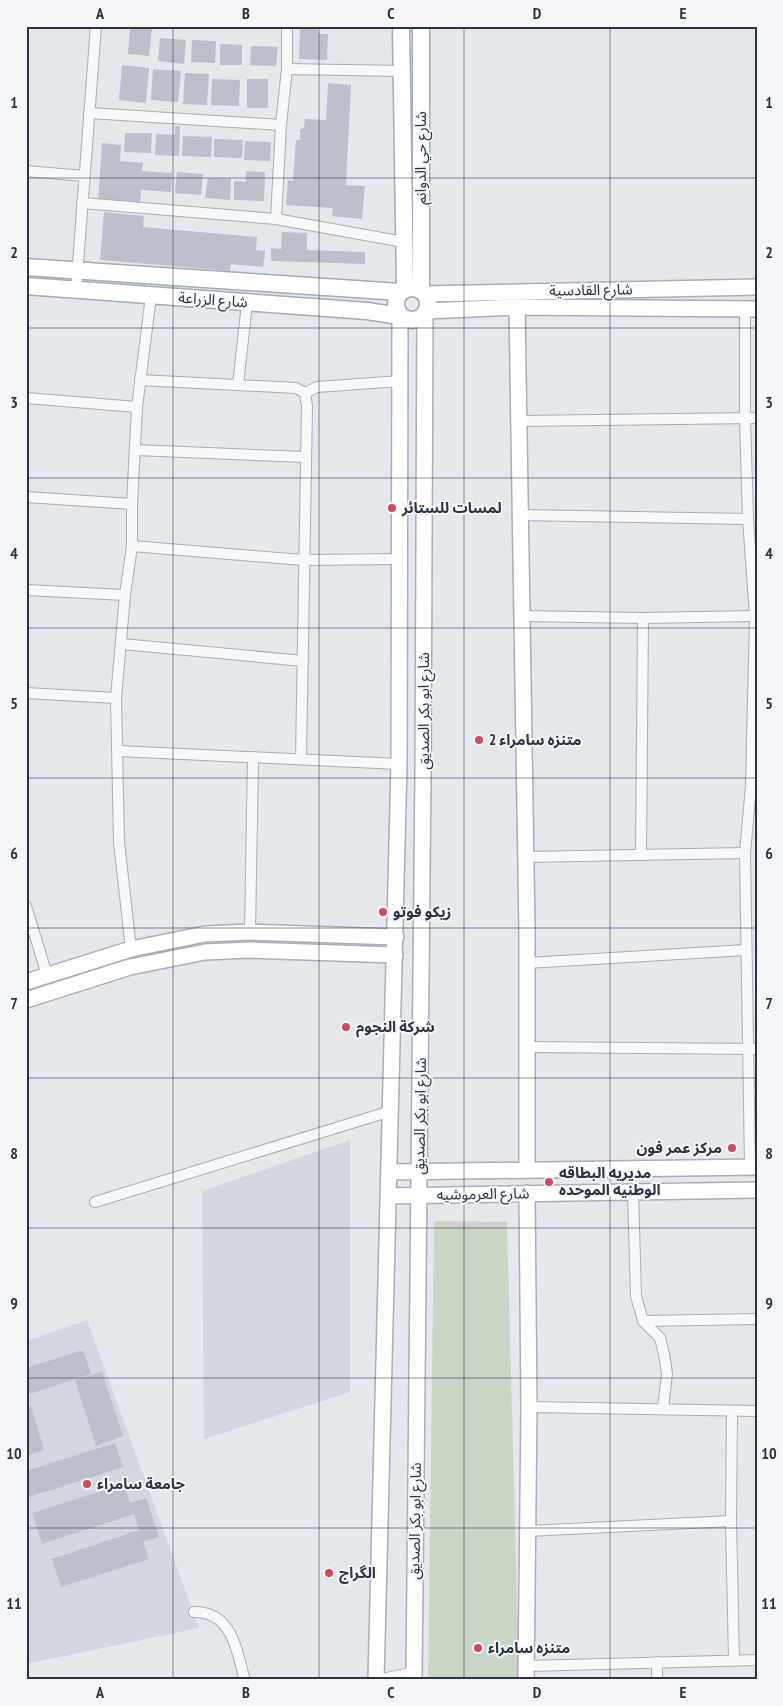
<svg xmlns="http://www.w3.org/2000/svg" width="783" height="1706" viewBox="0 0 783 1706" font-family="'PT Sans Narrow','Noto Sans Arabic',sans-serif">
<style>
.built{fill:#d2d6de}
.green{fill:#c9d6c5}
.building{fill:#bbc0ca}
.lines{fill:none;stroke-linecap:round;stroke-linejoin:round}
.street-casing{stroke:#a9aeb7;stroke-width:12}
.secondary-casing{stroke:#a9aeb7;stroke-width:18}
.primary-casing{stroke:#a3abb8;stroke-width:19}
.street{stroke:#f7f8fa;stroke-width:10}
.secondary{stroke:#fff;stroke-width:15}
.primary{stroke:#fff;stroke-width:16}
.grid{fill:none;stroke:#2b3445;stroke-width:1;stroke-opacity:0.55}
.poi-dot{fill:#d1495b;stroke:#f4f6f9;stroke-width:2}
.labels{text-anchor:middle;stroke-width:4;stroke-linejoin:round;paint-order:stroke}
.street-label{font-size:15px;fill:#2b3445;stroke:#f4f6f9}
.poi-label{font-size:15px;font-weight:bold;fill:#2b3445;stroke:#f4f6f9;text-anchor:start}
.neatline{fill:none;stroke:#2b3445;stroke-width:2}
.grid-label{font-size:16px;text-anchor:middle;font-weight:bold;fill:#2b3445}
</style>
<rect width="100%" height="100%" fill="#e4e7ec"/>
<g class="built">
<path d="M350,1140V1392L204,1439L202,1191Z"/>
<path d="M87,1320L199,1628L26,1664V1341Z"/>
</g>
<path class="green" d="M434,1221L507,1222L519,1680H428Z"/>
<g class="building">
<path d="M130,26L152,28L149,56L128,54Z"/>
<path d="M300,28L317,29L319,34H328L327,60L299,59Z"/>
<path d="M160,38L186,40L184,64L158,61Z"/>
<path d="M192,40L216,41L215,63L191,62Z"/>
<path d="M220,44L242,45V65H220Z"/>
<path d="M251,46L278,47L276,66L250,65Z"/>
<path d="M122,65L149,68L146,103L119,100Z"/>
<path d="M153,69L181,71L178,102L151,100Z"/>
<path d="M185,73L209,74L207,105L183,104Z"/>
<path d="M212,79L240,80L239,106L211,105Z"/>
<rect x="247" y="79" width="21" height="29"/>
<path d="M328,83L351,85L346,185L365,186L362,219L332,216L333,208L286,205L288,180L293,181L296,140H300V130L304,127L305,119L326,120Z"/>
<path d="M175,126H180L179,156L155,155L156,134L175,135Z"/>
<path d="M125,133H152L151,153L124,152Z"/>
<path d="M183,136L212,137L211,157L182,156Z"/>
<path d="M214,139L243,140L242,158L214,157Z"/>
<path d="M245,141L271,142L270,161L244,160Z"/>
<path d="M102,143L121,145L120,161L143,163L142,171L172,173L171,192L141,190L140,203L98,201Z"/>
<path d="M246,171L265,172L264,201L234,200V181L246,182Z"/>
<path d="M177,172L203,174L201,195L175,193Z"/>
<path d="M208,178L231,179L230,200L205,198Z"/>
<path d="M104,212L144,216L143,227L257,237L256,250L265,251L263,267L231,264L230,271L100,260Z"/>
<path d="M282,232L307,233V250L365,252V264L271,261V248L281,249Z"/>
<path d="M83,1350L91,1374L26,1395V1368Z"/>
<path d="M102,1372L123,1436L96,1446L75,1380Z"/>
<path d="M31,1406L44,1450L26,1456V1408Z"/>
<path d="M115,1443L123,1467L26,1498V1471Z"/>
<path d="M124,1484L130,1503L146,1498L159,1537L143,1542L149,1559L61,1587L52,1559L139,1530L134,1514L42,1544L32,1513Z"/>
</g>
<g class="lines">
<defs>
<g id="street">
<path d="M287,69L402,71"/>
<path d="M89,113L281,125L287,69V26"/>
<path d="M26,171L84,176"/>
<path d="M82,203L276,219L404,242"/>
<path d="M276,219L281,125"/>
<path d="M76,290L96,26"/>
<path d="M745,309V419L748,519L755,616L751,786L745,853L750,1167"/>
<path d="M140,380L296,388L305,393L307,406L301,759"/>
<path d="M238,385L247,303"/>
<path d="M305,393L317,387L400,381"/>
<path d="M26,398L137,407"/>
<path d="M518,421L757,418"/>
<path d="M135,450L305,457"/>
<path d="M26,497L132,504"/>
<path d="M519,515L748,519"/>
<path d="M132,546L303,560L400,559"/>
<path d="M26,590L125,595"/>
<path d="M521,616L643,618L755,616"/>
<path d="M122,644L303,661"/>
<path d="M26,693L116,698"/>
<path d="M118,751L399,764"/>
<path d="M641,855L643,618"/>
<path d="M525,857L745,853"/>
<path d="M26,906L47,975"/>
<path d="M250,932L253,757"/>
<path d="M131,949L119,842L116,698L125,595L132,546V504L137,407L151,296"/>
<path d="M527,963L746,950"/>
<path d="M527,1047L757,1049"/>
<path d="M633,1192L636,1296L643,1321L660,1338L664,1354L667,1374L663,1408"/>
<path d="M95,1202L391,1111"/>
<path d="M643,1321L757,1319"/>
<path d="M529,1407L757,1411"/>
<path d="M731,1521L734,1660"/>
<path d="M528,1531L731,1521L732,1411"/>
<path d="M194,1612C233,1612 236,1650 245,1680"/>
<path d="M527,1666L757,1660"/>
<path d="M378,1680L414,1672"/>
<path d="M657,1680V1662"/>
</g>
<g id="secondary">
<path d="M425,294L757,287"/>
<path d="M517,307L527,931V1170"/>
<path d="M427,311L517,307L757,309"/>
<path d="M26,982L131,949L205,934L250,932L396,937"/>
<path d="M26,1000L130,967L205,952L249,950L395,955"/>
<path d="M390,1172L757,1167"/>
<path d="M389,1196L757,1190"/>
<path d="M376,1680L399,764L400,316"/>
<path d="M414,1680L423,775L425,313"/>
<path d="M526,1680L529,1407L527,1193"/>
</g>
<g id="primary">
<path d="M401,26L405,289"/>
<path d="M421,26V290"/>
<path d="M26,267L400,292"/>
<path d="M26,286L367,311L400,316"/>
<circle cx="412" cy="304" r="16"/>
</g>
</defs>
<use href="#street" class="street-casing"/>
<use href="#secondary" class="secondary-casing"/>
<use href="#primary" class="primary-casing"/>
<use href="#street" class="street"/>
<use href="#secondary" class="secondary"/>
<use href="#primary" class="primary"/>
</g>
<path class="grid" d="M173,26V1680M319,26V1680M464,26V1680M610,26V1680M26,178H757M26,328H757M26,478H757M26,628H757M26,778H757M26,928H757M26,1078H757M26,1228H757M26,1378H757M26,1528H757"/>
<g class="poi-dot">
<circle cx="392" cy="508" r="5"/>
<circle cx="479" cy="740" r="5"/>
<circle cx="383" cy="912" r="5"/>
<circle cx="346" cy="1027" r="5"/>
<circle cx="732" cy="1148" r="5"/>
<circle cx="549" cy="1182" r="5"/>
<circle cx="87" cy="1484" r="5"/>
<circle cx="329" cy="1573" r="5"/>
<circle cx="478" cy="1648" r="5"/>
</g>
<g class="labels">
<g class="street-label">
<text transform="translate(421 158) rotate(-90)" y="5">شارع حي الدوانم</text>
<text transform="translate(591 290) rotate(-1)" y="5">شارع القادسية</text>
<text transform="translate(213 300) rotate(4)" y="5">شارع الزراعة</text>
<text transform="translate(424 711) rotate(-90)" y="5">شارع ابو بكر الصديق</text>
<text transform="translate(420 1116) rotate(-89)" y="5">شارع ابو بكر الصديق</text>
<text transform="translate(483 1194) rotate(-1)" y="5">شارع العرموشيه</text>
<text transform="translate(415 1521) rotate(-89)" y="5">شارع ابو بكر الصديق</text>
</g>
<g class="poi-label">
<text x="402" y="513">لمسات للستائر</text>
<text x="489" y="745">متنزه سامراء 2</text>
<text x="393" y="917">زيكو فوتو</text>
<text x="356" y="1032">شركة النجوم</text>
<text x="722" y="1153" text-anchor="end">مركز عمر فون</text>
<text x="559" y="1178">مديريه البطاقه<tspan x="559" dy="17">الوطنيه الموحده</tspan></text>
<text x="97" y="1489">جامعة سامراء</text>
<text x="339" y="1578">الگراج</text>
<text x="488" y="1653">متنزه سامراء</text>
</g>
</g>
<rect width="783" height="1706" fill="none" stroke="#f4f6f9" stroke-width="55"/>
<rect x="28" y="28" width="728" height="1650" class="neatline"/>
<g class="grid-label">
<text x="100" y="19">A</text>
<text x="246" y="19">B</text>
<text x="391" y="19">C</text>
<text x="537" y="19">D</text>
<text x="683" y="19">E</text>
<text x="14" y="108">1</text>
<text x="769" y="108">1</text>
<text x="14" y="258">2</text>
<text x="769" y="258">2</text>
<text x="14" y="408">3</text>
<text x="769" y="408">3</text>
<text x="14" y="559">4</text>
<text x="769" y="559">4</text>
<text x="14" y="709">5</text>
<text x="769" y="709">5</text>
<text x="14" y="859">6</text>
<text x="769" y="859">6</text>
<text x="14" y="1009">7</text>
<text x="769" y="1009">7</text>
<text x="14" y="1159">8</text>
<text x="769" y="1159">8</text>
<text x="14" y="1309">9</text>
<text x="769" y="1309">9</text>
<text x="14" y="1459">10</text>
<text x="769" y="1459">10</text>
<text x="14" y="1609">11</text>
<text x="769" y="1609">11</text>
<text x="100" y="1698">A</text>
<text x="246" y="1698">B</text>
<text x="391" y="1698">C</text>
<text x="537" y="1698">D</text>
<text x="683" y="1698">E</text>
</g>
</svg>
